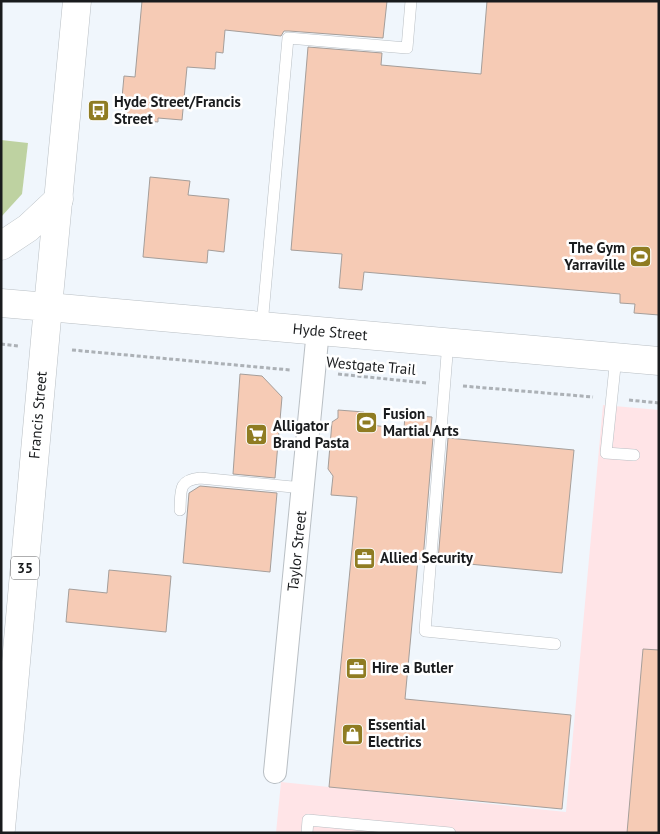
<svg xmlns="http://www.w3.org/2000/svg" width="660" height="834" viewBox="0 0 660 834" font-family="'PT Sans',sans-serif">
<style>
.industrial{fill:#ffe4e7}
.green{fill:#bed2a1}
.building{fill:#f6cbb5;stroke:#a59e9a}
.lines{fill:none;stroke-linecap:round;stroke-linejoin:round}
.service-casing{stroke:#b9bfc4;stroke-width:12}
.minor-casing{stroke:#b9bfc4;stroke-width:24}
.tertiary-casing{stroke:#b9bfc4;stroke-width:29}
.secondary-casing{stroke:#b9bfc4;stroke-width:29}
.primary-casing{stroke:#b9bfc4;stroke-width:29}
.path{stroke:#acb1b6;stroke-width:3;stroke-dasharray:4 2.5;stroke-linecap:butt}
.service{stroke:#fff;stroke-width:11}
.minor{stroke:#fff;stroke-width:22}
.tertiary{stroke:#fff;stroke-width:28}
.secondary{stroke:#fff;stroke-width:28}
.primary{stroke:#fff;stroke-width:28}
.labels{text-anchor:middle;stroke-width:5;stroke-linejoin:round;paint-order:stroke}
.shield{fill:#fff;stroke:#5e5f61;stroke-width:1}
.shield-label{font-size:14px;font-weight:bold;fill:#191b1d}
.poi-label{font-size:15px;font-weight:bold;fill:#191b1d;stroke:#fff;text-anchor:start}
.street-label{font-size:15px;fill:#191b1d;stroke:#fff}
</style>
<rect width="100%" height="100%" fill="#f0f6fc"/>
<path class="industrial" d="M603,405L659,410V833H276L281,782L566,812Z"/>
<path class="green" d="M1,140L28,143L22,194L1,217Z"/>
<g class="building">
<path d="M142,1H387L383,38L289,31H284L281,36L225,30L223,53L216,52L215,69L187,67L182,120L158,118V122L126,119L127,109H121L124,76L135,77Z"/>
<path d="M487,1H659V315L634,313L635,304L620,303V294L364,272L362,290L339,288L342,254L291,250L308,47L382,53L381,65L481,74Z"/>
<path d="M150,177L190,181L188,195L229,199L224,252L208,250L207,263L143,257Z"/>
<path d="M240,374L262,376L282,397L275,478L233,474Z"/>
<path d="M338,410L364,412L363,424L404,429L405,415L432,417L430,437H433L423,560L418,559L405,699L571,715L562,809L329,787L357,497L331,495L333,476L328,469L332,422L338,418Z"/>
<path d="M448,438L574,450L562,573L438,561Z"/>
<path d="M200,486L277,493L270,572L183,563L189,493Z"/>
<path d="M109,570L171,576L166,632L66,622L69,589L107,593Z"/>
<path d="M643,649L659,650V833H627Z"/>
</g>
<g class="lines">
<defs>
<g id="service">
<path d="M262,325L288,38L407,48L411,1"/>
<path d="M448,342L425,631L555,644"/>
<path d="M616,357L606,453L634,455"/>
<path d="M180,510C181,491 178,480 200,478L303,488"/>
<path d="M307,833L308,820L450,833"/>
</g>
<path id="minor" d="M275,772L318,330"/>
<path id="tertiary" d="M48,307L659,361"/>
<g id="secondary">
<path d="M1,246L28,228L59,199"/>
<path d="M48,307L77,1"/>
</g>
<path id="primary" d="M1,303L48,307L1,829"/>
</defs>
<use href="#service" class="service-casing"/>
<use href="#minor" class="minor-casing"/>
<use href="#tertiary" class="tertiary-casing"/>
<use href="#secondary" class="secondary-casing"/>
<use href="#primary" class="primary-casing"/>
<g class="path">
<path d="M1,344L18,346"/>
<path d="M72,350L290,370"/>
<path d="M338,374L426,383"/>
<path d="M463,386L593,397"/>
<path d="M629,400L659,403"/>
</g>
<use href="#service" class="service"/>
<use href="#minor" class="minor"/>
<use href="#tertiary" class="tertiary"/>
<use href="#secondary" class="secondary"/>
<use href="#primary" class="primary"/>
</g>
<defs>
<symbol id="bus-square" viewBox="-11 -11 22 22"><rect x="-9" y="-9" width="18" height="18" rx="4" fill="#8f7c22" stroke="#fff"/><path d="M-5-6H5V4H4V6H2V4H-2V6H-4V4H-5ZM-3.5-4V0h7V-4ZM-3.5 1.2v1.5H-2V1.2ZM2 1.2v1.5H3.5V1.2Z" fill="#fff"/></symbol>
<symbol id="stadium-square" viewBox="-11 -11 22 22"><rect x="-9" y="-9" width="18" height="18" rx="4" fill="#8f7c22" stroke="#fff"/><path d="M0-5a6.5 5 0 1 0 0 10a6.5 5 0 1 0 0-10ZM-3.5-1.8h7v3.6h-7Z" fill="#fff"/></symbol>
<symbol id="supermarket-square" viewBox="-11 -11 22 22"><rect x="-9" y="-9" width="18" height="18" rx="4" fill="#8f7c22" stroke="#fff"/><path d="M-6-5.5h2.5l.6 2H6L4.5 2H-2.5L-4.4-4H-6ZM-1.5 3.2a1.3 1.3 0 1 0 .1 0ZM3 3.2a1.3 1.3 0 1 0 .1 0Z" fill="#fff"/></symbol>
<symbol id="office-square" viewBox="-11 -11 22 22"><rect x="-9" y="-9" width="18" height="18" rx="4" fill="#8f7c22" stroke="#fff"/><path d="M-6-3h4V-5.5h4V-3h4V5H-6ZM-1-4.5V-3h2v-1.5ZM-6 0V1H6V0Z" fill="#fff"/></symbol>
<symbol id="shop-square" viewBox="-11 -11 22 22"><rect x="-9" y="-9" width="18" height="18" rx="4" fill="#8f7c22" stroke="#fff"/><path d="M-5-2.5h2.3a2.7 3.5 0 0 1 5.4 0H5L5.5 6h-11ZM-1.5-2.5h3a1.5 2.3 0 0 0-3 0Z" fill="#fff"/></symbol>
</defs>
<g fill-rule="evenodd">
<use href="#bus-square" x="86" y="98" width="25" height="25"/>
<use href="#stadium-square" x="628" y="244" width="25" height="25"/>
<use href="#stadium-square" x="354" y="410" width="25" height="25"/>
<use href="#supermarket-square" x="244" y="422" width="25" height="25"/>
<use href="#office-square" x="352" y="546" width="25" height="25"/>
<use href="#office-square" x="344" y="656" width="25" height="25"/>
<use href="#shop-square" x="340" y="722" width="25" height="25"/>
</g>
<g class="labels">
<rect class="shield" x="11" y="556.5" width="28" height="23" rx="4"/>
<g class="shield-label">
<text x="25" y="573">35</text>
</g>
<g class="poi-label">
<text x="114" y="107">Hyde Street/Francis<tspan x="114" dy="17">Street</tspan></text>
<text x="625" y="253" text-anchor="end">The Gym<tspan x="625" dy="17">Yarraville</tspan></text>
<text x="383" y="419">Fusion<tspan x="383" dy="17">Martial Arts</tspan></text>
<text x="273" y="431">Alligator<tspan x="273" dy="17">Brand Pasta</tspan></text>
<text x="380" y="563">Allied Security</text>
<text x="372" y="673">Hire a Butler</text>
<text x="368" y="730">Essential<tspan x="368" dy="17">Electrics</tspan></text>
</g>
<g class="street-label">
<text transform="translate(330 332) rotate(5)" y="5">Hyde Street</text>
<text transform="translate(371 366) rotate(5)" y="5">Westgate Trail</text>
<text transform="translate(38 415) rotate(-85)" y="5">Francis Street</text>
<text transform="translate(297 551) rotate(-84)" y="5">Taylor Street</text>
</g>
</g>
<rect width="660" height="834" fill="none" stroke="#191b1d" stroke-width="5"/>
</svg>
